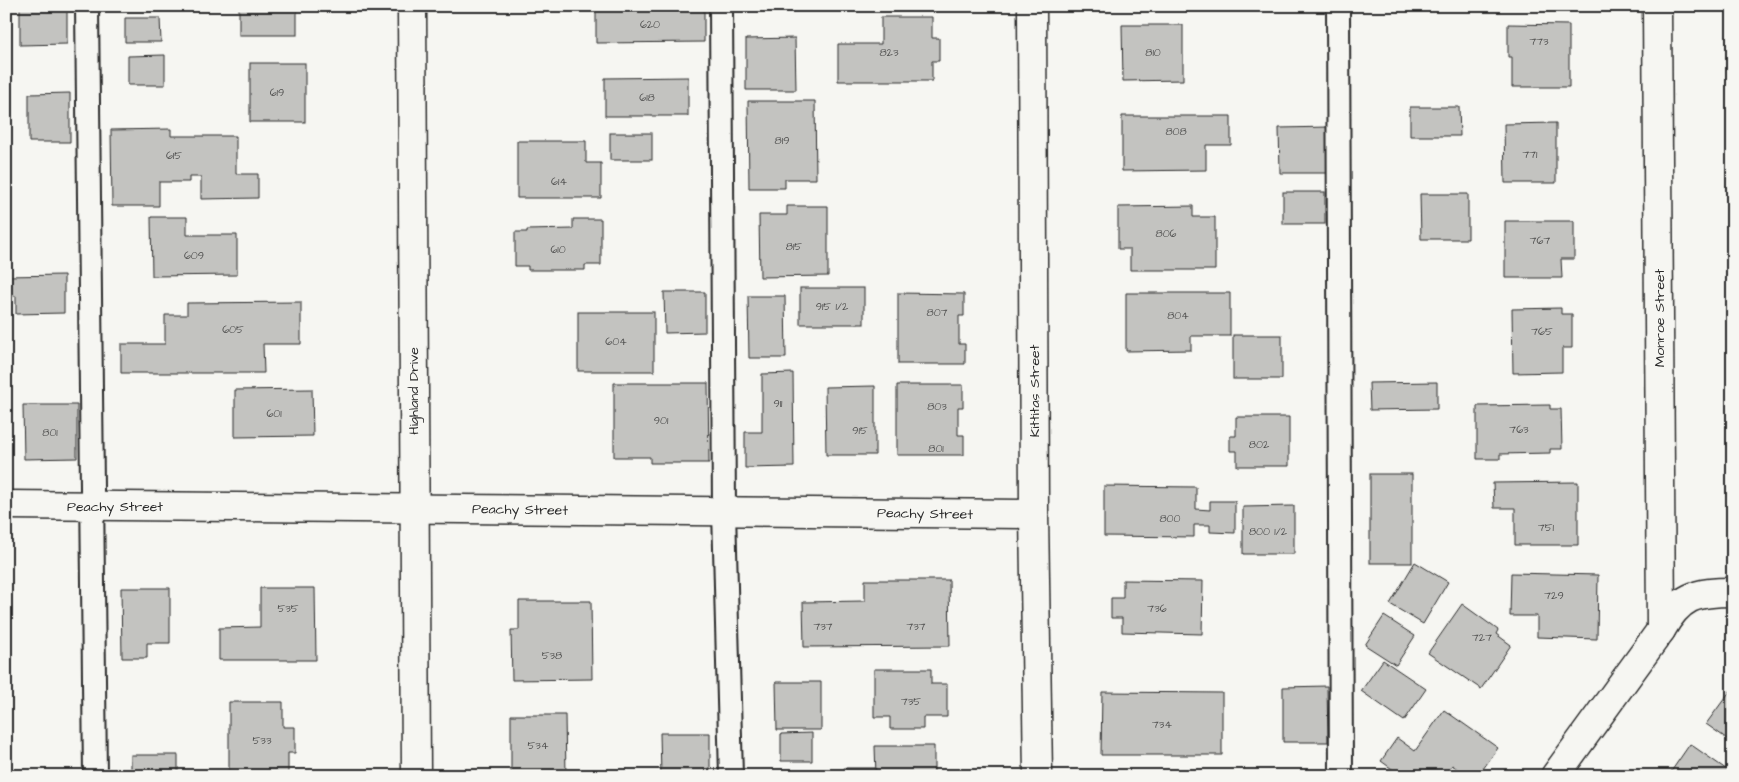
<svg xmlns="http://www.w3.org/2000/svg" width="1739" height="782" viewBox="0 0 1739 782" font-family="'Architects Daughter',sans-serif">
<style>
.building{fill:#c3c3c0;stroke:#2b2b2b}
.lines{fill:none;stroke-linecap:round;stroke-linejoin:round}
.lane-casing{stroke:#2b2b2b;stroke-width:26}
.street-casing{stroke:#2b2b2b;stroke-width:31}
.lane{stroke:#f6f6f2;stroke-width:22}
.street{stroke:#f6f6f2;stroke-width:28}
.labels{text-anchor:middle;stroke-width:5;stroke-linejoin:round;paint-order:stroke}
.number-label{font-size:11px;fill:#515150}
.street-label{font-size:14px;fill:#2b2b2b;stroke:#f6f6f2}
</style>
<rect width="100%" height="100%" fill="#f6f6f2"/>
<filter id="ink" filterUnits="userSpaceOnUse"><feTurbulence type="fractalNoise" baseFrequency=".02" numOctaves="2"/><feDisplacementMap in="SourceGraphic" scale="10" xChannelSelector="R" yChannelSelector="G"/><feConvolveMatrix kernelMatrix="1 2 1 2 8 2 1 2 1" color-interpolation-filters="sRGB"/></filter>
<g filter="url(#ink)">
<g class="building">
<path d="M20,6H67V44L20,45Z"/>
<rect x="239" y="6" width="58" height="29"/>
<rect x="561" y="6" width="29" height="2"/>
<path d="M596,6H704V42L596,43Z"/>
<rect x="1440" y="6" width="34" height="3"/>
<path d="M881,17H932V38H939V61H932V81H838V44H881Z"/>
<path d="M125,18H160L161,42H125Z"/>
<path d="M1508,24L1569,25V87H1512V57H1508Z"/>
<path d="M1122,25H1183V80L1123,81Z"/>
<path d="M795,38L796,90H746V39Z"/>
<path d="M165,55V85H128V56Z"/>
<rect x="250" y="63" width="55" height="59"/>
<path d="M688,77V116H605V78Z"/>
<path d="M70,93V142H29V94Z"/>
<path d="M748,101H815L816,179H785V188H749Z"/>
<path d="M1410,107H1459L1460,136H1410Z"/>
<path d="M1122,116H1231V145H1206V170L1122,171Z"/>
<path d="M1556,123V183H1505L1504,124Z"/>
<path d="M1330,127V173H1280L1279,128Z"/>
<path d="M171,129V136H236V174H258V198L201,199V177H189V182H159V206H112L111,130Z"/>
<rect x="610" y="133" width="42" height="27"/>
<path d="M517,141H586V163H601V198H517Z"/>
<rect x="1283" y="192" width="42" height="32"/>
<path d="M1420,194H1468V239H1421Z"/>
<path d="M787,206H828V276L760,277L759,215H787Z"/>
<path d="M1193,206V217H1215V270H1130V249H1118V207Z"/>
<path d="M151,217H187V235H237V275L152,276Z"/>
<path d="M573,219H601V265H585V270H528V266H515V232H527V230L573,229Z"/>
<path d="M1505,221H1574V259H1561L1562,278H1505Z"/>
<path d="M64,275V313L16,314V296H6V276Z"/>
<rect x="800" y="288" width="64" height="36"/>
<path d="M664,292H705V332L665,333Z"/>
<path d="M898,293L964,294V316H959V344H965V364H898Z"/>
<path d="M1126,293H1230V336H1191V350L1126,351Z"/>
<path d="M748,296H785L786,358H749Z"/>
<path d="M301,302V344H263L264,373H121V344H165V315H187V303Z"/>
<path d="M1561,308V314H1572V348H1562V372L1513,373L1512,309Z"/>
<rect x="578" y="312" width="76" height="59"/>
<rect x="1233" y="335" width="49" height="44"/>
<path d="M793,373L794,467L745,468V432H762V374Z"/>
<path d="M1437,382V409L1370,410L1369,383Z"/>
<path d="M614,383H708L709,463H650V457H614Z"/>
<path d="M897,385H963V407H958V435H964V455H897Z"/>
<path d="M875,386V455H826L825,387Z"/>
<path d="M312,389L313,436L235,437V390Z"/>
<path d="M23,405H77V458L24,459Z"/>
<path d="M1550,405V409H1561L1562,449H1550V453L1500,454V459H1477V406Z"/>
<path d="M1236,417H1289V466H1237V451H1230V436H1236Z"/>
<rect x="1370" y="474" width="42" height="89"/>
<path d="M1578,482V545H1515V508H1494L1493,483Z"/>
<path d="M1104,486L1196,487V509L1210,510V501H1235V533L1210,532V525H1194V537L1104,536Z"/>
<path d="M1294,506V554H1243V507Z"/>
<path d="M1415,562L1448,582L1423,624L1390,604Z"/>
<path d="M1511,573L1598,575L1597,639L1537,637V616H1510Z"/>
<path d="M865,580H949L950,646L804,647L803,602L865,601Z"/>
<path d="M1123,580L1203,581L1202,634L1122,632V618H1111V598H1123Z"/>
<path d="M121,588H170V643H147V658H122Z"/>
<path d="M260,588H315L316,660H219V628L260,627Z"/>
<path d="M519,601H591L592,679L512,680L511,630H519Z"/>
<path d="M1462,604L1498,630L1496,634L1511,645L1481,689L1428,653Z"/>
<path d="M1384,616L1415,636L1396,665L1365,645Z"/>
<path d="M1383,660L1426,689L1404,721L1361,691Z"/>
<path d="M874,669H931V684H947V717H923V729H890V717H874Z"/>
<path d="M776,682H821V730H777Z"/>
<path d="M1327,686L1328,742H1283V687Z"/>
<path d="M1733,687V743L1706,724Z"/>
<path d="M1102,692L1222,693V755H1101Z"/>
<path d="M229,702H283V727H295V753H288V774H229Z"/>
<path d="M1444,710L1498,748L1478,776H1467L1452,765L1445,776H1397L1399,774L1381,761L1397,738L1415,751Z"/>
<path d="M511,715H565L566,776H511Z"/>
<path d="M660,733H710V776H661Z"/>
<path d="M812,733V761H781V734Z"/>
<path d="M1690,744L1733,774V776H1668Z"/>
<path d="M875,746H934V776H876Z"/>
<rect x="131" y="755" width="47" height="21"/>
<path d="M844,768H875L876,776H844Z"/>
</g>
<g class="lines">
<defs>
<g id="lane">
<path d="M87,6L95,776"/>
<path d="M721,6L724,511L731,776"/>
<path d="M1338,6L1341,776"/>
</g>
<g id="street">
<path d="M412,6L416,776"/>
<path d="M1032,6L1034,514L1038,776"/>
<path d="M1657,6L1661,630"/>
<path d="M6,505L1034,514"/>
<path d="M1555,776L1661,630C1680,596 1695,592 1733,592"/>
</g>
</defs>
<use href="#lane" class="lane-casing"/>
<use href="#street" class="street-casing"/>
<use href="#lane" class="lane"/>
<use href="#street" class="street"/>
</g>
</g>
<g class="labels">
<g class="number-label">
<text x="650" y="28">620</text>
<text x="1539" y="45">773</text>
<text x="889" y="56">823</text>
<text x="1153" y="56">810</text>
<text x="277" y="96">619</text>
<text x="647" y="101">618</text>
<text x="1176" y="135">808</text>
<text x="782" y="144">819</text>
<text x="1530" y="158">771</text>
<text x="174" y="159">615</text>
<text x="559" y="185">614</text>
<text x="1166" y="237">806</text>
<text x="1540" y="244">767</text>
<text x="794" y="250">815</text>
<text x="558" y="253">610</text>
<text x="194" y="259">609</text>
<text x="832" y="310">915 1/2</text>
<text x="937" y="316">807</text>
<text x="1178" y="319">804</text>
<text x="233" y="333">605</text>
<text x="1542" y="335">765</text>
<text x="616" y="345">604</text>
<text x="778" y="407">911</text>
<text x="937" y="410">803</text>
<text x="274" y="417">601</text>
<text x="661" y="424">901</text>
<text x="1519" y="433">763</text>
<text x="860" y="434">915</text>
<text x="50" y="436">801</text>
<text x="1259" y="448">802</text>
<text x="936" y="452">801</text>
<text x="1170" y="522">800</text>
<text x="1546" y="531">751</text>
<text x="1268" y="535">800 1/2</text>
<text x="1554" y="599">729</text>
<text x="288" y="612">535</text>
<text x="1157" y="612">736</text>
<text x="823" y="630">737</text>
<text x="916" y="630">737</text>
<text x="1482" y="641">727</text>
<text x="552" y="659">538</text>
<text x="911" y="705">735</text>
<text x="1162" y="728">734</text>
<text x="262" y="744">533</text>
<text x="538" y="749">534</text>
</g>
<g class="street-label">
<text transform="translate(1659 318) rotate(-90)" y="5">Monroe Street</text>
<text transform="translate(413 391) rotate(-90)" y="5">Highland Drive</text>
<text transform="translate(1034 391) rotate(-90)" y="5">Kittitas Street</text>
<text x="115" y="511">Peachy Street</text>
<text transform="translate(520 509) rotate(1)" y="5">Peachy Street</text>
<text transform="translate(925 513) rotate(1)" y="5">Peachy Street</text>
</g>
</g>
<rect width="1739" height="782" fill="none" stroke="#f6f6f2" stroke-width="25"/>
<rect x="12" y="12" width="1714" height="757" fill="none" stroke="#2b2b2b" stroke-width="2" filter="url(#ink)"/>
</svg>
